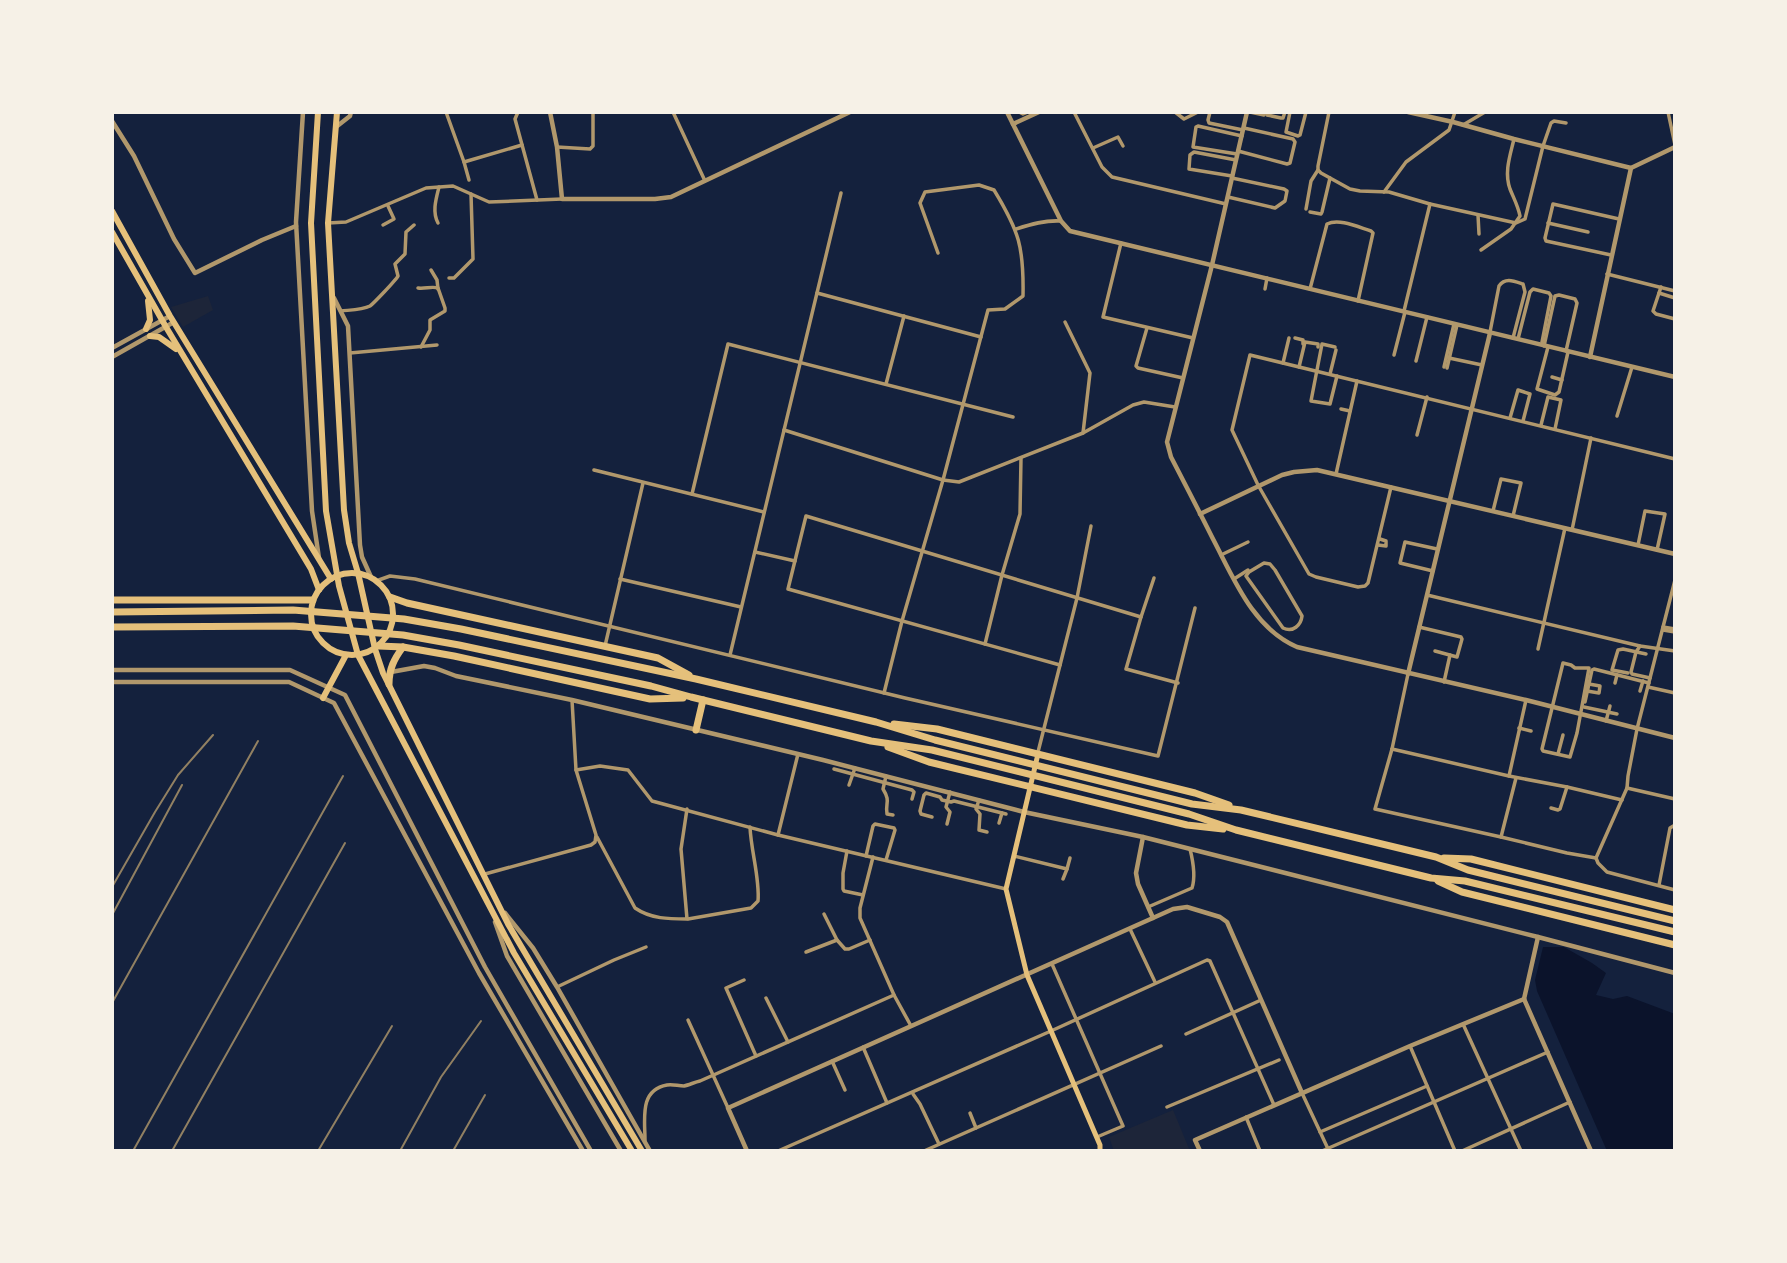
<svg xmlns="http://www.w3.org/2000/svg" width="1787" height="1263" viewBox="0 0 1787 1263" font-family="'PT Sans',sans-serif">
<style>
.green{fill:#1d2539}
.water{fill:#0b132b}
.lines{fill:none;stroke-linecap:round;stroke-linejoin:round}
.minor{stroke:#b1986c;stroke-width:3.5}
.tertiary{stroke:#b1986c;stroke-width:4.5}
.secondary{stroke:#e5c07b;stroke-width:5}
.trunk{stroke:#e5c07b;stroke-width:6}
.motorway{stroke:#e5c07b;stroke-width:7}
.rail{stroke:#918062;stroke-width:2}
</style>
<rect width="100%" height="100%" fill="#14213d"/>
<g class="green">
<path d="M208,296L213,310L183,327L171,307Z"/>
<path d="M1173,1110L1190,1151H1114L1109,1137Z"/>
</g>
<path class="water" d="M1543,947H1564L1592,963L1606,973L1596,995L1613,999L1627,996L1675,1014V1151H1607L1537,991L1535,980Z"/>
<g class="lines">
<g class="minor">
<path d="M446,112L464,162L469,180"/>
<path d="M518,112L515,119L537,200"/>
<path d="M673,112L705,181"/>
<path d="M1019,112L1023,114L1028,112"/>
<path d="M1074,112L1102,167L1112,177L1226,204"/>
<path d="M1159,112H1163"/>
<path d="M1175,112L1184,119L1198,112"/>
<path d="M1210,112L1208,120L1209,123L1243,130"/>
<path d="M1250,112L1264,115"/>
<path d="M1266,112L1267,115L1281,118H1283L1285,112"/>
<path d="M1290,112L1286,132L1298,136L1300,135L1306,112"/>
<path d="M1329,112L1318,166V170L1321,173L1350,189L1360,191L1389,192L1430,204L1516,223L1525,219L1543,146L1551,123L1554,121L1566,123"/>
<path d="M1668,112L1675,145"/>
<path d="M1463,125L1485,112"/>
<path d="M557,147L590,149L593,146V112"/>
<path d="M1093,148L1118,137L1123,146"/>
<path d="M1238,151L1287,164L1290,163L1295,142L1293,139L1244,128"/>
<path d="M1237,154L1193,147L1196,127L1198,126L1242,136"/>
<path d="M464,162L522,145"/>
<path d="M1232,176L1189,169L1190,155L1194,152L1236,160"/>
<path d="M1384,192L1406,162L1449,130L1455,112"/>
<path d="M1228,197L1275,208L1285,201L1287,191L1284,189L1232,178"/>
<path d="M1306,209L1311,181L1318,170"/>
<path d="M1310,212L1321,214L1322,212L1330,178"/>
<path d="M1478,215L1479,234"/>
<path d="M328,223L346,222L426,188L453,186L489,202L562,199"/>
<path d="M438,223C432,212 436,199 439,187"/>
<path d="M1548,223L1588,232"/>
<path d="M383,225L394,219L388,206"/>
<path d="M1016,229C1031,224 1045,220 1061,221"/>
<path d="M1121,243L1103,317L1193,338"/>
<path d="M1481,250L1511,229L1520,216C1518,206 1514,199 1510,189C1504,172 1510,156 1514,139"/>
<path d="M1611,255L1546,241L1545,238L1553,204L1619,219"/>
<path d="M431,270L437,280L438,289"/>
<path d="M1607,274L1675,291"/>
<path d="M449,278H454L473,259L471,194"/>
<path d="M1661,287L1653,311L1656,314L1675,319"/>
<path d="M418,288C425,289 432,286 438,288L445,308V311L430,320V330L421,347"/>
<path d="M1265,289L1267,278"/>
<path d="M1310,289L1327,224C1339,218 1358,227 1371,231L1373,233L1358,301"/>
<path d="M817,293L981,337"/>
<path d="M1659,293L1675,298"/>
<path d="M341,311C349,310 362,310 370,306C373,304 396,280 398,276L395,264L405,254L406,232L414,225"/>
<path d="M1404,311L1430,204"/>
<path d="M1065,322L1090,373L1083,433"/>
<path d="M1147,328L1136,366L1138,368L1183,378"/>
<path d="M1490,332L1499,286C1505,277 1514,281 1523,284L1525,292L1513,338"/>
<path d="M1295,338L1303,340V344"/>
<path d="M1518,339L1530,292L1533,289L1549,293L1551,296L1542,342"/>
<path d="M1544,346L1555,296L1559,295L1575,299L1577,303L1566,351"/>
<path d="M1335,347L1322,344L1311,401L1330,404L1337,376"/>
<path d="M1548,347L1537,389L1555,395L1559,392L1568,352"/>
<path d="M350,353L437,345"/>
<path d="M1394,355L1405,312"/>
<path d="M1449,358L1482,365"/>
<path d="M1416,361L1427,317"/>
<path d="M1283,363L1289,338"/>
<path d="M1299,367L1305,342L1318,344V347"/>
<path d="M1444,367L1454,324"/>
<path d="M1447,368L1457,325"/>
<path d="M1330,374L1336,350"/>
<path d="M1552,377L1562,380"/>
<path d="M886,384L904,316"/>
<path d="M1341,409L1350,411"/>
<path d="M1617,416L1632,367"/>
<path d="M1510,418L1518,390L1530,394L1523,421"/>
<path d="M1541,425L1548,397L1561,400L1555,429"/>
<path d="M784,430L943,480L959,482L1083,433L1133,405L1144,402L1175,407"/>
<path d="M1417,435L1427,397"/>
<path d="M594,470L764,512"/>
<path d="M1336,474L1357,381"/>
<path d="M1391,487L1368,583L1365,586L1358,587L1316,577L1309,574L1258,485L1232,430L1250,355L1675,459"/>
<path d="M692,494L728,344L1013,417"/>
<path d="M1493,511L1501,479L1521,483L1513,516"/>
<path d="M1572,530L1591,438"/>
<path d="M1378,545L1386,546V541L1380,539"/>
<path d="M1638,545L1645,511L1665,514L1657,550"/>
<path d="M755,552L795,561"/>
<path d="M1221,555L1248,542"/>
<path d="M1264,563L1270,564L1275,570L1302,616C1301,625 1293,633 1283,628L1246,576L1249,572Z"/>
<path d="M1433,571L1400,563L1405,542L1437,549"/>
<path d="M620,579L741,607"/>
<path d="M1234,579L1248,570"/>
<path d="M1675,580L1637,729L1628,776L1627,788L1596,858L1598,863L1607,872L1675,890"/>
<path d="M376,581L390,576L415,579L905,698L1158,756L1195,608"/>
<path d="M1427,595L1640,646L1675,651"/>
<path d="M1141,617L1154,578"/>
<path d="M1419,627L1461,637L1462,639L1457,657L1435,651"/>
<path d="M1663,627L1675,629"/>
<path d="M1663,630L1675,632"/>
<path d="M985,644L1002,575L1020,514L1021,458"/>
<path d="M605,646L643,483"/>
<path d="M1640,646L1636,652L1631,672L1632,674L1650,678"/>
<path d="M1538,649L1565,528"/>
<path d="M730,655L841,193"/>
<path d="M1563,663L1571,665L1575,668H1589L1577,733L1570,757L1543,751L1542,749Z"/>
<path d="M1060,665L788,589L806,516L1141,617L1126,669L1178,683"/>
<path d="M1628,673L1612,670L1618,650L1623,649L1646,654"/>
<path d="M1408,674L1392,749L1375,809L1501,837L1567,853L1596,858"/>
<path d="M1444,682L1450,655"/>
<path d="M1615,683L1617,675"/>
<path d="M1648,687L1675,693"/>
<path d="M1587,691L1599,693L1600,686L1589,684"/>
<path d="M1640,691L1643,681"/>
<path d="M884,693L902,621L943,480L988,310L1005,309L1023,296C1024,247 1019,231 994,190L979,185L925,192L920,203L938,253"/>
<path d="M1585,702L1592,670L1594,669L1649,683"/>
<path d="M1584,707L1617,714"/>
<path d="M1606,721L1610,706"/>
<path d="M1519,728L1531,731"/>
<path d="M1392,749L1509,776L1567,787L1622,800"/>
<path d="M1038,752L1077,598L1091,526"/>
<path d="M1558,754L1563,735"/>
<path d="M834,769L912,790L914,792L912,799"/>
<path d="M576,770L600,766L628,770L652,801L778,835L1006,889"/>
<path d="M886,776L883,789C891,802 885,802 887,814L893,815"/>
<path d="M1509,776L1526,700"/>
<path d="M849,785L855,768"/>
<path d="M1627,788L1675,799"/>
<path d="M979,800L976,809L980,814L979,830L987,832"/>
<path d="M1551,808L1558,810L1560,809L1567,787"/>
<path d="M932,817L921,814L920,811L924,795L926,793L940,797L942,800L951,802L954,801L1006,814"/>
<path d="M999,823L1002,813"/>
<path d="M947,824L950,812L946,807L950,792"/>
<path d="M778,835L798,754"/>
<path d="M597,837L635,908C651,919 669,919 687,919L681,849L687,809"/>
<path d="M1501,837L1516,778"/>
<path d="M847,851L843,873V889L844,891L863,895"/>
<path d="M866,856L873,826L875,824L894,828L895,830L886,860"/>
<path d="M1014,856L1067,869L1063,879"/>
<path d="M873,857L860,908V918L894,995L911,1026"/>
<path d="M1067,869L1070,858"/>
<path d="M485,874L591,845L595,842L596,835L576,770L572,700"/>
<path d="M1659,885L1670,828L1675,825"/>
<path d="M1148,907L1192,888C1196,876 1193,861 1190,849"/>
<path d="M824,914L837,940"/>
<path d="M688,919L751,908L758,901C760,879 751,851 750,827"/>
<path d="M1130,929L1155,982"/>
<path d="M806,952L837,940L845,949H849L870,940"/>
<path d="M1052,964L1123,1126L1097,1137"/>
<path d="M744,980L726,988L756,1056"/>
<path d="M557,987L614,960L646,947"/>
<path d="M766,998L788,1042"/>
<path d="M688,1020L728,1108"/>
<path d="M1463,1024L1521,1151"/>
<path d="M1186,1034L1261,1000"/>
<path d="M1410,1046L1455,1151"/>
<path d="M863,1047L887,1103"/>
<path d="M832,1061L845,1090"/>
<path d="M1302,1093L1329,1151"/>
<path d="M913,1094L920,1104L939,1144"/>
<path d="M1167,1107L1279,1060"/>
<path d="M970,1113L976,1128"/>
<path d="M1246,1117L1260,1151"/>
<path d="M1320,1132L1427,1086"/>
<path d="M645,1140C645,1119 639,1090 667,1085C673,1084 678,1086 684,1086C689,1085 695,1082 700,1081L894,995"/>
<path d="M778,1151L1051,1031L1207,960L1210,961L1274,1105"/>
<path d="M924,1151L1161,1046"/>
<path d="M1322,1151L1548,1052"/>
<path d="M1462,1151L1570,1102"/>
</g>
<g class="tertiary">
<path d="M303,112L296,222L312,511L319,558"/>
<path d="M550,112L557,147L562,199H655L671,197L850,112"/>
<path d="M1007,112L1061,221L1070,231L1675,377"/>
<path d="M1247,112L1212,265L1167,442L1171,457C1185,484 1199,511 1213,539C1234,579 1253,628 1297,647L1526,700L1675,738"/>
<path d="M1408,112L1453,122L1514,139L1631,168L1675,147"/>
<path d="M112,121L134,156L174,239L195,273L262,240L296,226"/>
<path d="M1013,124L1039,112"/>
<path d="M336,127L350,116L351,112"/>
<path d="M334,298L348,326L360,545L362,557L371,577"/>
<path d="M112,348L170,316"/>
<path d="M112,357L174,322"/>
<path d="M1590,357L1631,168"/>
<path d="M1200,514L1282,475L1294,472L1317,470L1675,554"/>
<path d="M112,670H290L345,695L485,967L591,1151"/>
<path d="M391,672L424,666L435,668L456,676L572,700L823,760L1024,812L1143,837L1538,937L1675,973"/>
<path d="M1408,674L1490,333"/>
<path d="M112,682H289L334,703L479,973L583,1151"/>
<path d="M1143,837L1136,873L1138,884L1153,918"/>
<path d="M505,913L533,948L557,987L650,1151"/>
<path d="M495,922L507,956L621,1151"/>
<path d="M1524,999L1591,1151"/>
<path d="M1524,999L1538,937"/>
<path d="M747,1151L728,1108L1173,909L1187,907L1220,917L1227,922L1302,1093"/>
<path d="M1200,1151L1195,1140L1410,1046L1524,999"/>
</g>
<path class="secondary" d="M1038,754L1006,889L1027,975L1100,1145V1151"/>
<g class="trunk">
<path d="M318,112L311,223L326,511L339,586L358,655L514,953L632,1151"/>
<path d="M337,112L328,223L344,510L349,543L358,573L375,649L383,673L508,924L642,1151"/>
<path d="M112,211L170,316L331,579"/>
<path d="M112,232L166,327L311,569L319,590"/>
<path d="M146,329L150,320L148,301"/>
<path d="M150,336L159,337L176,349"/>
<circle cx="352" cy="614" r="41"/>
<path d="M323,698L346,655"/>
</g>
<g class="motorway">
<path d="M390,597L407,603L658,658L689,675"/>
<path d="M112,600H313"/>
<path d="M112,612L293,610L404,619L461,629L696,679L876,722L935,740L1192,804L1241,810L1436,857L1468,870L1675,921"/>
<path d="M112,627L293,626L403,635L459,645L651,686L691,697L871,741L932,750L1189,814L1236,830L1431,878L1465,881L1675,932"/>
<path d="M379,646L403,647L454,656L650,699L683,698"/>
<path d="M389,684C389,669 394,659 403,647"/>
<path d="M894,724L937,729L1195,793L1229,805"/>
<path d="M696,730L703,700"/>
<path d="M888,747L929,762L1187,825L1223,829"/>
<path d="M1444,858L1471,859L1675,910"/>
<path d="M1438,881L1462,892L1675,945"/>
</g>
<g class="rail">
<path d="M112,887L155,812L178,775L213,735"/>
<path d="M112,915L182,785"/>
<path d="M112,1003L258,741"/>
<path d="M133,1151L343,776"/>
<path d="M172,1151L345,843"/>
<path d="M318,1151L392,1026"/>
<path d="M400,1151L441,1077L481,1021"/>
<path d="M453,1151L485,1095"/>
</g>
</g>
<rect width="1787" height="1263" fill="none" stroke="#f6f1e7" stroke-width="228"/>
</svg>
